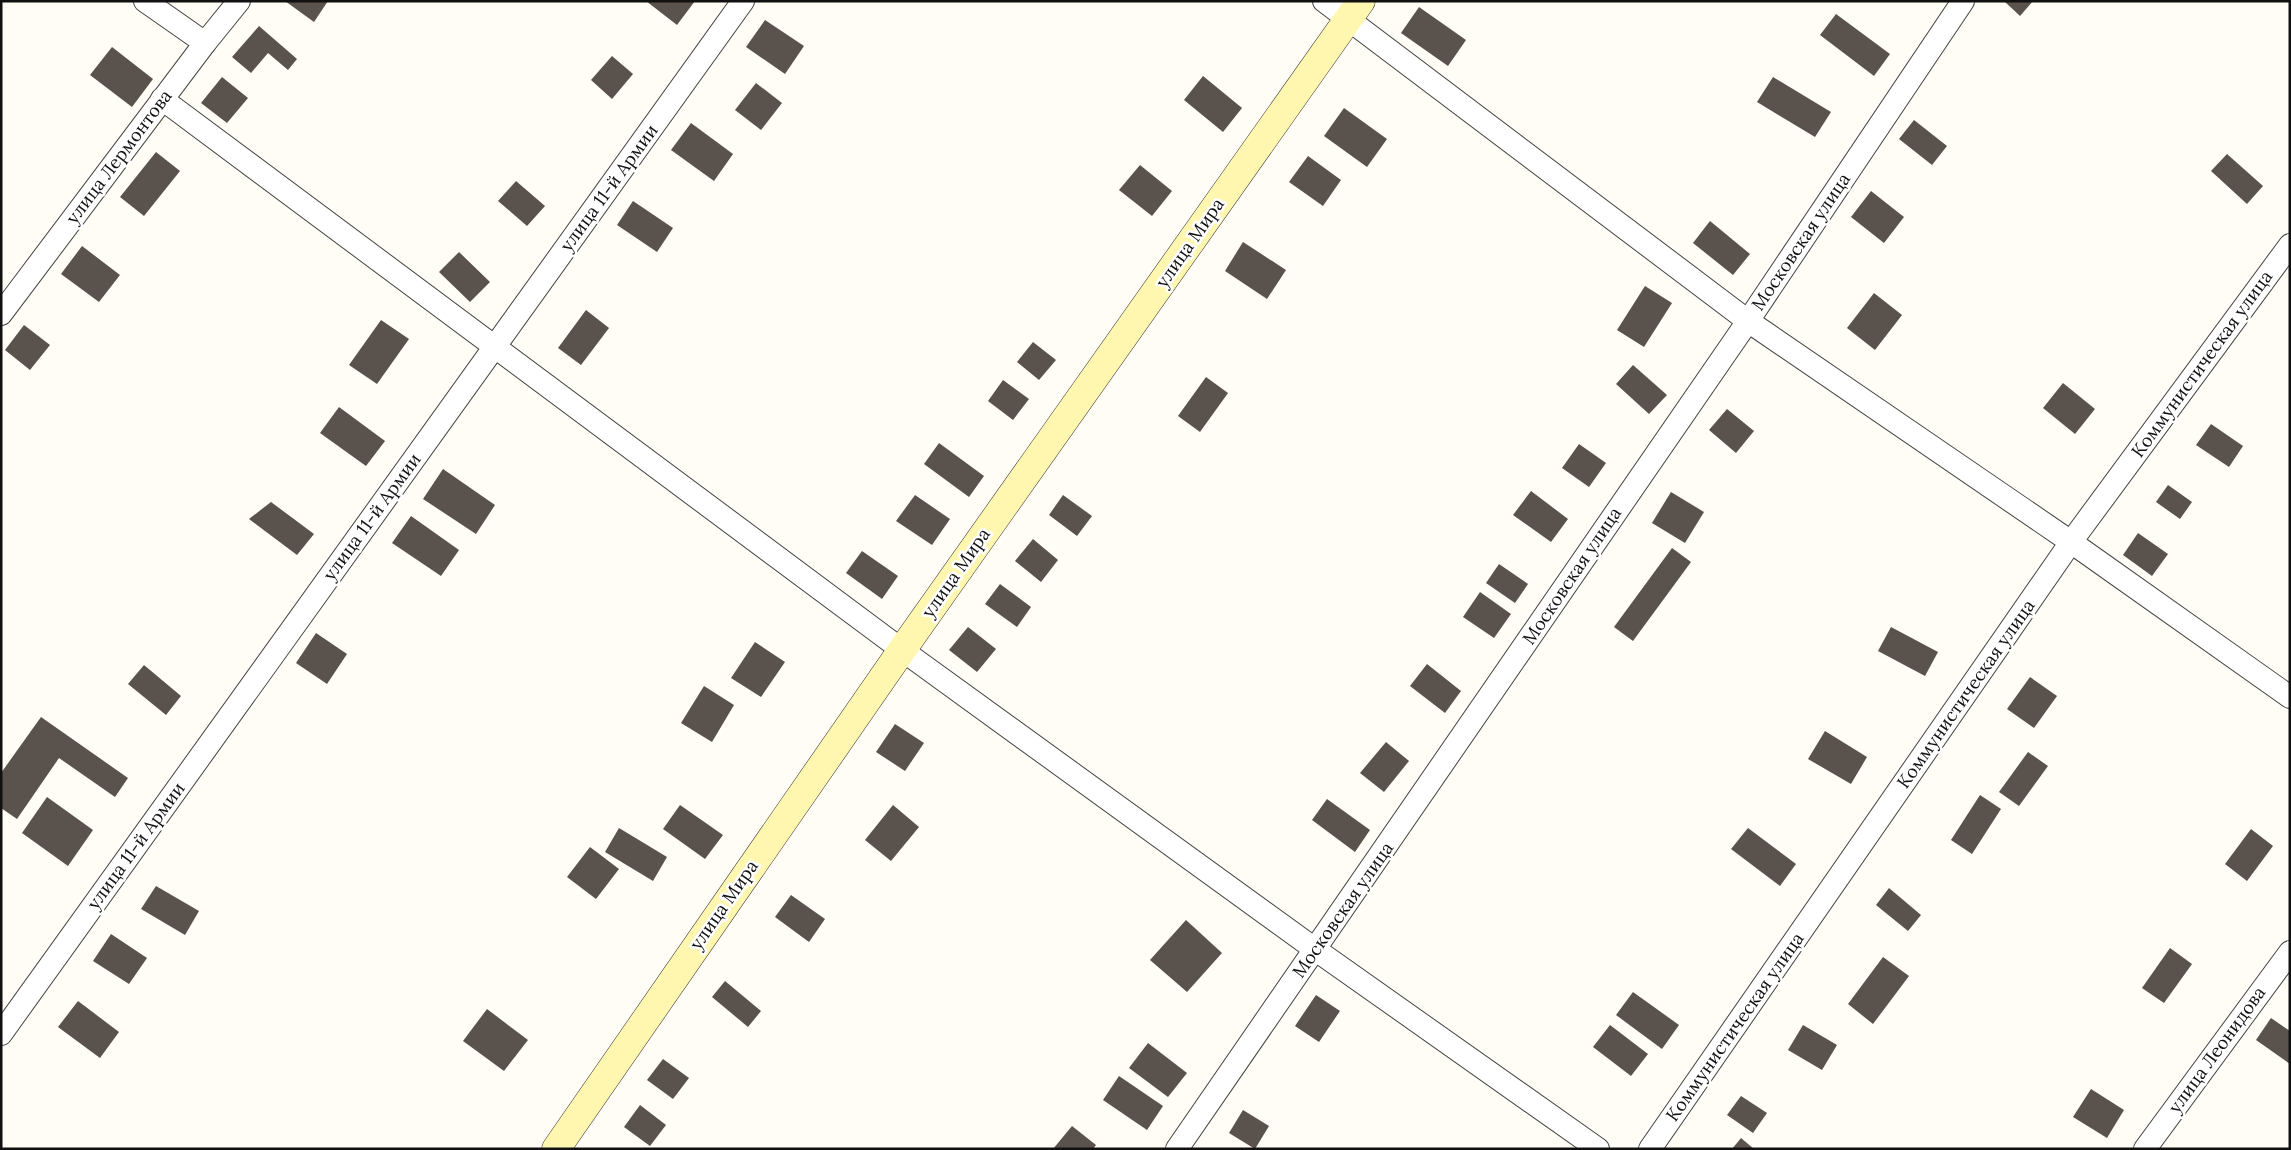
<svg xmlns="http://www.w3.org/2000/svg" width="2291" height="1150" viewBox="0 0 2291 1150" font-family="Lora,serif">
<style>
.building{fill:#5a524d}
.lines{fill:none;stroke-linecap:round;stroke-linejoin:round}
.street-casing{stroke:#444;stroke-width:24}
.secondary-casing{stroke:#333;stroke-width:29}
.street{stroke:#fff;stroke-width:22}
.secondary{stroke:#fff6b0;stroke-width:28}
.labels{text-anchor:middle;stroke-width:5;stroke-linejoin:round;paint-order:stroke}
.street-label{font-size:18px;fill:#111;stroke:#fff}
</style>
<rect width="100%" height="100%" fill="#fffdf5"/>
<g class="building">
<path d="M285,1H328L314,22Z"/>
<path d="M646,1H695L677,25Z"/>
<path d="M2004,1H2033L2020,16Z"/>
<path d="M1419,7L1466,40L1448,66L1401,33Z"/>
<path d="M1836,14L1890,54L1874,76L1820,35Z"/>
<path d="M765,20L804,46L785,74L746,47Z"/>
<path d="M259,26L297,59L288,70L268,53L251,73L232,57Z"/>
<path d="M112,47L153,79L132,107L90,75Z"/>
<path d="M612,56L633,74L612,99L591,80Z"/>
<path d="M1203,76L1242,108L1223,132L1184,100Z"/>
<path d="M222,77L248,98L227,123L201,103Z"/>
<path d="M1773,77L1831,112L1815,137L1757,102Z"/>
<path d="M756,83L782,103L761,130L735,110Z"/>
<path d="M1344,108L1387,139L1367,167L1324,136Z"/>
<path d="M1914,120L1947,146L1932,165L1899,139Z"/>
<path d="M691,123L733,154L714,181L671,150Z"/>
<path d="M156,152L180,171L144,216L120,197Z"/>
<path d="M2227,154L2263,186L2247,204L2211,171Z"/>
<path d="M1308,156L1341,180L1323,206L1289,182Z"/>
<path d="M1140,165L1172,191L1152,216L1119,190Z"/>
<path d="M516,181L545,206L527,226L498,201Z"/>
<path d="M1871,191L1904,217L1884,243L1851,217Z"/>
<path d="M633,201L673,228L657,252L617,225Z"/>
<path d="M1710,221L1750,254L1733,275L1693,243Z"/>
<path d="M1243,242L1286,270L1267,299L1225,271Z"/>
<path d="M82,246L120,275L99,302L61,274Z"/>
<path d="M459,252L490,282L470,302L439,272Z"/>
<path d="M1645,286L1672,303L1644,347L1617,330Z"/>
<path d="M1874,293L1902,315L1875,350L1847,328Z"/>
<path d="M586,310L609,328L581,365L558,348Z"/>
<path d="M381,320L409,339L377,384L349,365Z"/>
<path d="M24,325L50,345L30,370L5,350Z"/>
<path d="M1033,342L1056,360L1039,380L1017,362Z"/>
<path d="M1633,365L1667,395L1649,414L1616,384Z"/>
<path d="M1206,377L1228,393L1200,432L1178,416Z"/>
<path d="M1003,380L1029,399L1013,420L988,401Z"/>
<path d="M2063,383L2095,409L2075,434L2043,408Z"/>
<path d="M339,407L385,441L366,466L320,433Z"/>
<path d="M1727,409L1754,431L1736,453L1709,430Z"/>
<path d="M2211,424L2243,446L2229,467L2196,445Z"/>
<path d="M939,443L984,476L969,497L924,464Z"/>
<path d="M1579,444L1606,463L1589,487L1562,468Z"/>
<path d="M443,469L495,505L476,534L423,499Z"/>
<path d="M2168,485L2192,502L2180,519L2156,502Z"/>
<path d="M1531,491L1568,519L1551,542L1513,515Z"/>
<path d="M1671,492L1704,512L1685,543L1652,523Z"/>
<path d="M915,495L950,519L932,545L896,521Z"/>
<path d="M1063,495L1092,516L1077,536L1049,515Z"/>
<path d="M271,502L314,534L297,555L249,519Z"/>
<path d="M411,516L459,550L441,576L392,543Z"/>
<path d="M2138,533L2168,554L2152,576L2123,555Z"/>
<path d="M1033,539L1058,560L1041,582L1015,561Z"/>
<path d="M1672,548L1691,562L1633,641L1614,627Z"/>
<path d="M862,551L898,576L882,599L846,573Z"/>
<path d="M1499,564L1528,584L1515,603L1486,583Z"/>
<path d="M1000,584L1031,607L1017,627L985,604Z"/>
<path d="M1480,592L1511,614L1494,638L1463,617Z"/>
<path d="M968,627L996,649L977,672L949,650Z"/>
<path d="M1891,627L1938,652L1925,676L1878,651Z"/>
<path d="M316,633L347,654L327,684L296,663Z"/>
<path d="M755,642L785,662L761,697L731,678Z"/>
<path d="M1427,664L1461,691L1445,713L1410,686Z"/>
<path d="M144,665L181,696L166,715L128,684Z"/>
<path d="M2030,677L2057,696L2034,728L2007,709Z"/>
<path d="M704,686L734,705L712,742L681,723Z"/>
<path d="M41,717L128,778L115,797L59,758L17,819L1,808V773Z"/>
<path d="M895,724L924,743L905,771L876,752Z"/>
<path d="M1825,731L1867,757L1851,784L1808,759Z"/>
<path d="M1386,742L1409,761L1384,792L1360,773Z"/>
<path d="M2028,752L2048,766L2019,806L1999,792Z"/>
<path d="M1980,795L2001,809L1972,854L1951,840Z"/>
<path d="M47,797L93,830L68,866L22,833Z"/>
<path d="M1327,799L1370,830L1355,852L1312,820Z"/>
<path d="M680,805L723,835L705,859L663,829Z"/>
<path d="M893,805L919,827L891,861L865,840Z"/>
<path d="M619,828L667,857L653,881L605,852Z"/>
<path d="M1748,828L1796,864L1780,886L1731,849Z"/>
<path d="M2251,829L2273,846L2247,881L2225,864Z"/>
<path d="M590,847L619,869L596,899L567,877Z"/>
<path d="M156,886L199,911L185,935L141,909Z"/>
<path d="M1889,888L1921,915L1908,931L1876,905Z"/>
<path d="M791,895L825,919L809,942L775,917Z"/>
<path d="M1186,920L1222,953L1187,992L1150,960Z"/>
<path d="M111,934L147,958L129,984L93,961Z"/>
<path d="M2170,948L2192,964L2164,1003L2142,988Z"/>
<path d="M1883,957L1909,976L1873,1024L1848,1004Z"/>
<path d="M725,981L761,1011L748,1027L712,997Z"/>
<path d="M1633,992L1679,1025L1662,1049L1616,1015Z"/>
<path d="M1316,995L1340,1011L1319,1042L1295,1026Z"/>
<path d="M78,1001L119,1032L100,1058L58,1027Z"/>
<path d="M487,1009L528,1040L504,1071L463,1041Z"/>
<path d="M2271,1018L2290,1031V1064L2256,1040Z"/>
<path d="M1610,1025L1648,1054L1631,1076L1593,1047Z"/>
<path d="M1803,1025L1837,1045L1822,1070L1788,1050Z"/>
<path d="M1148,1043L1187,1073L1168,1097L1129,1068Z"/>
<path d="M663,1059L689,1078L673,1099L647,1080Z"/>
<path d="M1119,1076L1163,1106L1147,1130L1103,1100Z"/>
<path d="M2091,1089L2124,1110L2107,1138L2073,1117Z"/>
<path d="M1741,1096L1767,1113L1753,1133L1727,1115Z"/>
<path d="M640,1105L666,1125L650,1146L624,1127Z"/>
<path d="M1243,1110L1269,1126L1255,1149L1229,1133Z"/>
<path d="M1072,1126L1096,1145L1093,1149H1053Z"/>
<path d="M1741,1138L1754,1149H1732Z"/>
</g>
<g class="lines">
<defs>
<g id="street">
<path d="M145,1L205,43"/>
<path d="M1324,1L1748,321L2071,542L2290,697"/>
<path d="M162,99L902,650L1316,950L1598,1149"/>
<path d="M1,314L205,43L239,1"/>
<path d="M1,1034L743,1"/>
<path d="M1177,1149L1748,321L1963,1"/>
<path d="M1650,1149L2071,542L2290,245"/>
<path d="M2145,1149L2290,952"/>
</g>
<path id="secondary" d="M556,1149L902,650L1361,1"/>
</defs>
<use href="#street" class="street-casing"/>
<use href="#secondary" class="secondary-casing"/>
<use href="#street" class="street"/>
<use href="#secondary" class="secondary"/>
</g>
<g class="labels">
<g class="street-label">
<text transform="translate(119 157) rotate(-53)" y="6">улица Лермонтова</text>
<text transform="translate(609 188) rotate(-54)" y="6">улица 11-й Армии</text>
<text transform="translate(1801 242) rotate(-56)" y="6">Московская улица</text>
<text transform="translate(1190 243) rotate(-55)" y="6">улица Мира</text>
<text transform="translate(2202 364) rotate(-54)" y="6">Коммунистическая улица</text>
<text transform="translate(372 517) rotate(-54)" y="6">улица 11-й Армии</text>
<text transform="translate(956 573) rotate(-55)" y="6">улица Мира</text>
<text transform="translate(1572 576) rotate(-56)" y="6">Московская улица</text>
<text transform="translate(1966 694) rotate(-55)" y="6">Коммунистическая улица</text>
<text transform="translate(136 846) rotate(-54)" y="6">улица 11-й Армии</text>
<text transform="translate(724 905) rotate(-55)" y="6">улица Мира</text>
<text transform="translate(1343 910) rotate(-55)" y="6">Московская улица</text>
<text transform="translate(1735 1027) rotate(-55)" y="6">Коммунистическая улица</text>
<text transform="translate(2217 1050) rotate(-54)" y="6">улица Леонидова</text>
</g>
</g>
<rect width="2291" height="1150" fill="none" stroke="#111111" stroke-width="5"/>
</svg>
